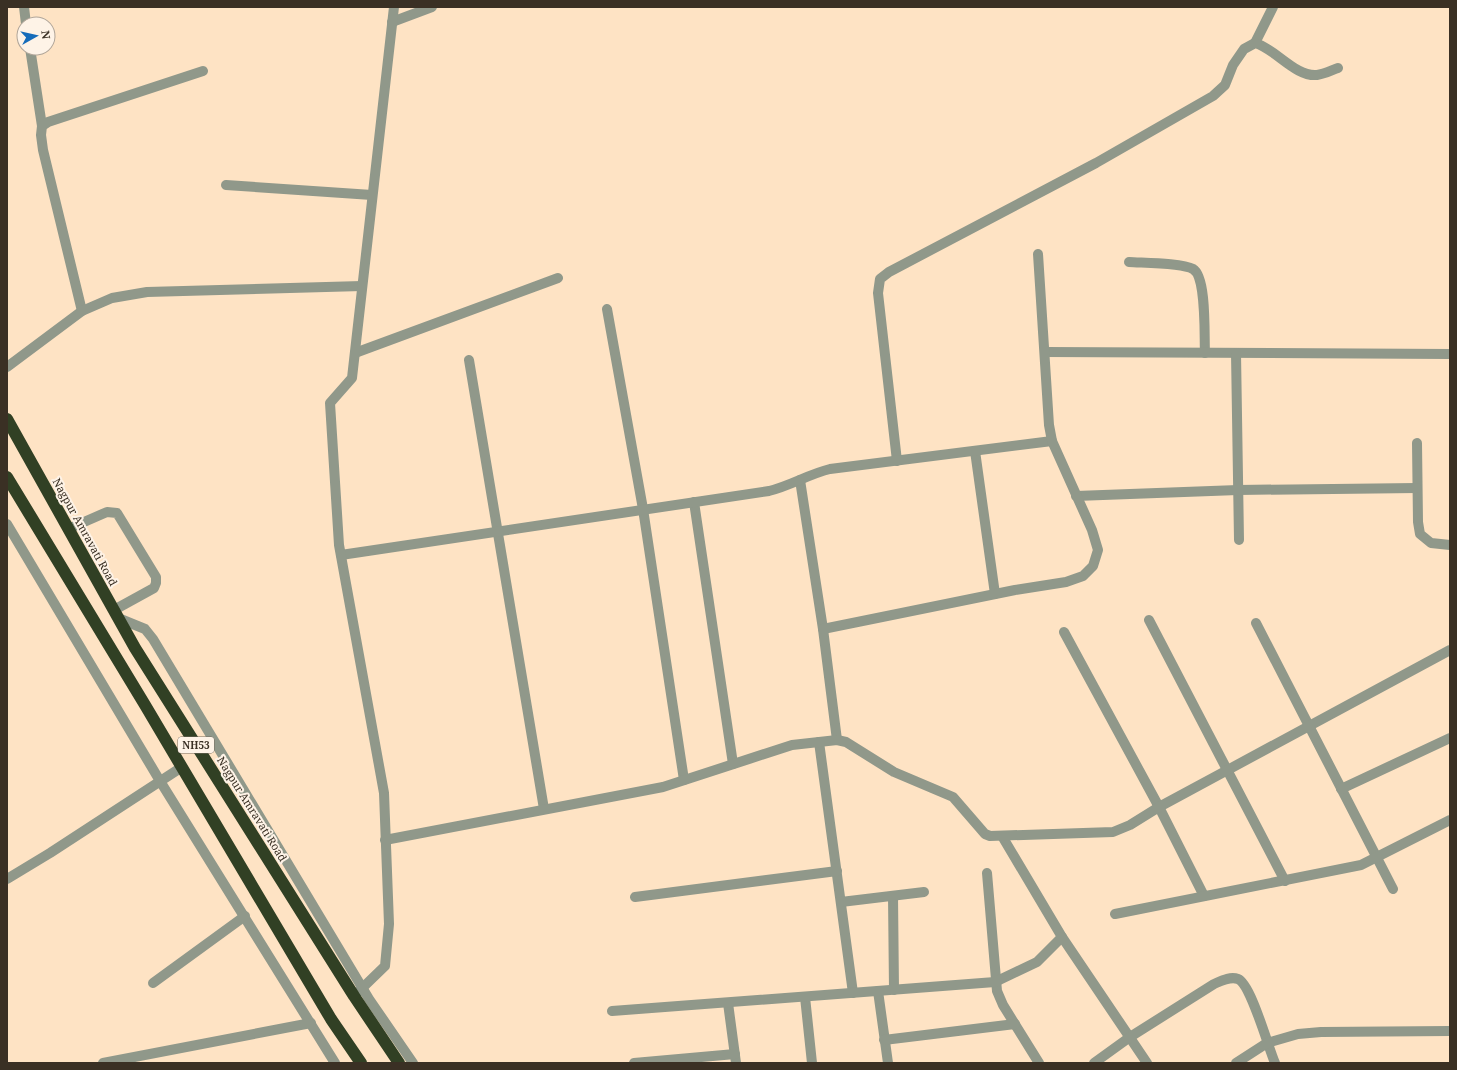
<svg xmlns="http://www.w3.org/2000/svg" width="1457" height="1070" viewBox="0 0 1457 1070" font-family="'Noto Serif',serif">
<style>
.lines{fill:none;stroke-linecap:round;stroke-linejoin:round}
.minor{stroke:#90988a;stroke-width:10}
.highway{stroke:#314024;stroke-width:12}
.labels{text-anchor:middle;stroke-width:4;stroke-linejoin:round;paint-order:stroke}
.shield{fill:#fef3e7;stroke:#756a5e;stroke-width:1}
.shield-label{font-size:10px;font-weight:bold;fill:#3a3024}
.street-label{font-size:11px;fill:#3a3024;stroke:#fef3e7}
</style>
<rect width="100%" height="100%" fill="#fee3c4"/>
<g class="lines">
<g class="minor">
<path d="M24,7L26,24"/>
<path d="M392,22L432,7"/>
<path d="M1255,43L1273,7"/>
<path d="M30,48L42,126"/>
<path d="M226,185L372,195"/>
<path d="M1129,262C1144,263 1182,263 1193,269C1207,277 1204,337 1205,353"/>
<path d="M607,309L643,509L684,780"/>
<path d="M82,311L43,150L41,135L42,126L48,122L203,71"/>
<path d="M1045,352L1450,354"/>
<path d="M355,353L558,278"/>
<path d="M1236,353L1239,540"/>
<path d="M469,360L544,809"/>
<path d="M7,367L82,311L112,298L147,292L362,286"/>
<path d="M1417,443L1418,522L1420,534L1431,543L1450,545"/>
<path d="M975,451L995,594"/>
<path d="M897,461L878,293L880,279L889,272L1096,163L1213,96L1225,85L1233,65L1244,49L1255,43C1276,49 1295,77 1317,75C1324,74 1332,70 1338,68"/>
<path d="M800,480L823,629L837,740"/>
<path d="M1076,496L1238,490L1417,488"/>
<path d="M694,502L733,764"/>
<path d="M7,524L160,781L335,1063"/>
<path d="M68,529L107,512L117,513L156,577V583L154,588L114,610"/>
<path d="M341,555L769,491C790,486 809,474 830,469L1052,441"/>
<path d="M118,618L145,629L153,639L369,999L413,1063"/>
<path d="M1149,620L1285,881"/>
<path d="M1256,623L1393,889"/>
<path d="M823,629L1015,590L1066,582L1083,576L1093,566L1098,550L1092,530L1052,441L1049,425L1038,254"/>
<path d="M1064,632L1159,807L1204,896"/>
<path d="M819,742L853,993"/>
<path d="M1341,789L1450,738"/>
<path d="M1002,836L1062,937L1147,1063"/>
<path d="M385,840L663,787L792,745L837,740L846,742L894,772L953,797L985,834L990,836L1113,832L1130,825L1159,807L1450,650"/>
<path d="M987,873L997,991L1003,1005L1039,1063"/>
<path d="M7,879L50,853L182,767"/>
<path d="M893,896L894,990"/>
<path d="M635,897L837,871"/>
<path d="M841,902L924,892"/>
<path d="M1115,914L1361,865L1450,820"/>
<path d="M153,983L245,916"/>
<path d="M878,991L888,1063"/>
<path d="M354,996L385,966L389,924L384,793L339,545L330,403L352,378L394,7"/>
<path d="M805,997L812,1063"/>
<path d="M728,1003L736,1063"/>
<path d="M612,1011L995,982L1037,962L1062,937"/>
<path d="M884,1040L1015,1024"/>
<path d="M103,1063L311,1023"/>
<path d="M634,1063L735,1054"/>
<path d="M1094,1063L1130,1037L1214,984C1221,981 1230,976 1238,979C1251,984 1268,1047 1275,1063"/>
<path d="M1236,1063L1267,1043L1298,1034L1321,1032L1450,1031"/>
</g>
<g class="highway">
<path d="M7,419L135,648L354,996L399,1063"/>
<path d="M7,477L145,705L331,1019L361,1063"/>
</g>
</g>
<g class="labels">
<rect class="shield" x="178" y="737" width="36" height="16" rx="3"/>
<g class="shield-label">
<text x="196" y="749">NH53</text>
</g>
<g class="street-label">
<text transform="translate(85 532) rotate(61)" y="4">Nagpur Amravati Road</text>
<text transform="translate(252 809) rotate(58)" y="4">Nagpur Amravati Road</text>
</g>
</g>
<rect width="1457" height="1070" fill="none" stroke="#3a3024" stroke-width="16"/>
<g transform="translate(36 36) rotate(82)"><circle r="19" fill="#fef3e7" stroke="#b0a599"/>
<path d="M0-3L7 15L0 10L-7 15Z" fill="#166cba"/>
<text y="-6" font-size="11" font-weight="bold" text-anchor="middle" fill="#3a3024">N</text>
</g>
</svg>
